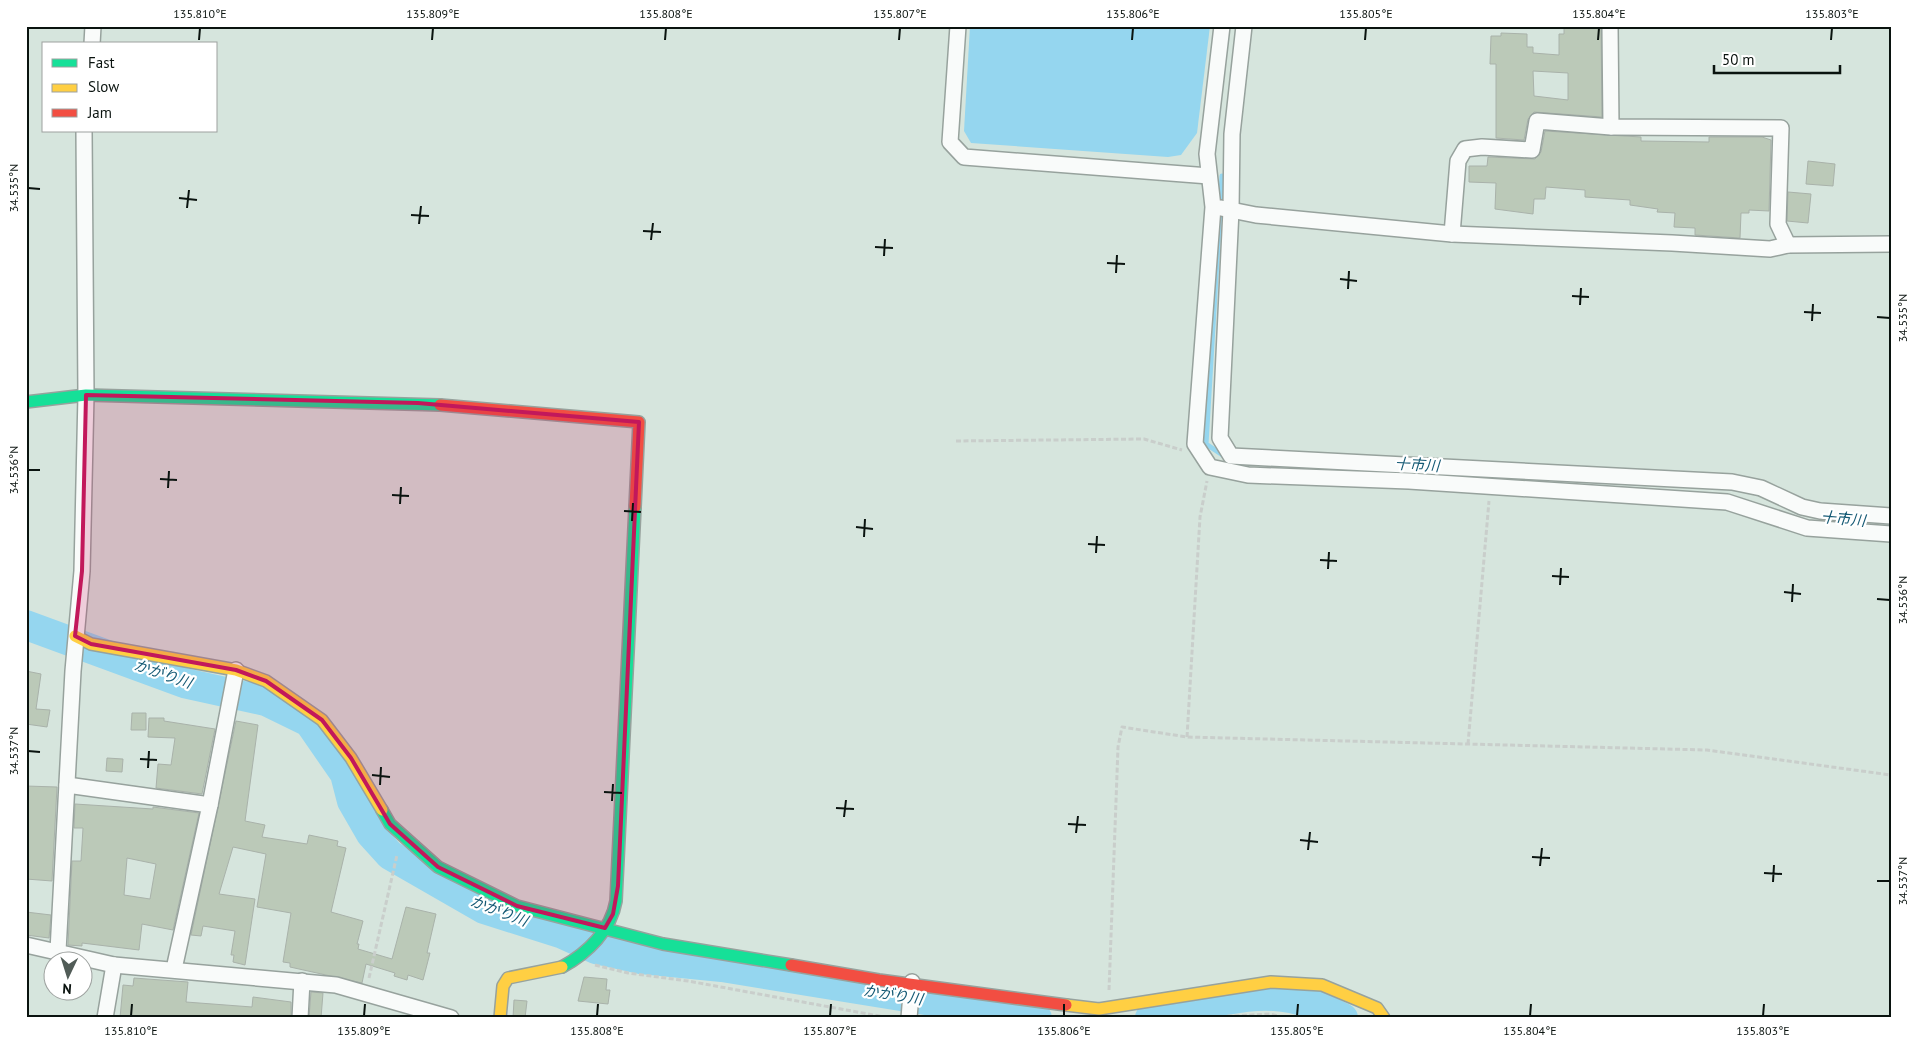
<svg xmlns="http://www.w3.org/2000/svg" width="1917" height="1044" viewBox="0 0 1917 1044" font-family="'PT Sans','Noto Sans JP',sans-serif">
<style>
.water{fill:#95d6ef}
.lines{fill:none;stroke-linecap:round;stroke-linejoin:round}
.stream{stroke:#95d6ef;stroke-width:5}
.river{stroke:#95d6ef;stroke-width:30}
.building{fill:#bbc9b8;stroke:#a9b2aa;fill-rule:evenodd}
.street-casing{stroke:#97a29d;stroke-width:18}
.fast-casing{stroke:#97a29d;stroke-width:14}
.slow-casing{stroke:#97a29d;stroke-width:14}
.jam-casing{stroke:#97a29d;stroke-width:14}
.path{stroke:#c9cecb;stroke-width:3;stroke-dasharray:5 2.5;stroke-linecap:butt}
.street{stroke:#f9fbfa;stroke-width:15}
.fast{stroke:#16e098;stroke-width:11}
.slow{stroke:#ffcf43;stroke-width:11}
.jam{stroke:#f24e42;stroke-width:11}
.marked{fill:#c2185b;fill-opacity:0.2;stroke:#c2185b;stroke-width:4;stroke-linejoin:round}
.ticks{fill:none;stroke:#0a130f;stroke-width:2}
.labels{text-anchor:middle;stroke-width:4.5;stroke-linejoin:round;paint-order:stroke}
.water-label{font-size:15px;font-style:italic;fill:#155a75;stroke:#fff}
.neatline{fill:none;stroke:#0a130f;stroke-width:2}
.ticks-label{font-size:12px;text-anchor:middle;fill:#0a130f}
</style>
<rect width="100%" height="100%" fill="#d6e5dd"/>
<path class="water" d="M970,26H1210L1197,133L1181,155L1168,157L971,143L964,131Z"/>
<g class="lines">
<path class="stream" d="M1222,176L1206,444L1224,456"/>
<g class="river">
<path d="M26,625L184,683L266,701L309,722L345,774L352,801L371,834L390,855L484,909L563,934L596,949L641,959L722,967L1037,1018"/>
<path d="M1150,1018C1184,1010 1240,993 1274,996C1298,997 1322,1007 1343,1018"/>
</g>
</g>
<g class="building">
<path d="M1564,26H1601L1602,117L1534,112L1528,119L1524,140L1496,138V64H1490L1491,36H1501V33L1527,34V47H1533V53L1559,55V34H1564ZM1533,71L1568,73V100L1534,96Z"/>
<path d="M1545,131L1641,137V141L1709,142V137H1762L1771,140L1769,211L1749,210V213H1741L1740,238L1695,235V228L1674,227L1675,213L1657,212L1658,209L1630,205V200L1585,197V190L1546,187L1545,199H1534L1533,214L1495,209L1496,183L1469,182V166H1487L1488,157L1535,159L1541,152Z"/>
<path d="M1808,161L1835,164L1833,186L1806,184Z"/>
<path d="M1788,192L1811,194L1808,223L1787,221Z"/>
<path d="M26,671L41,674L36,709L50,710L47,727L26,724Z"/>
<path d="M132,713H146V730H131Z"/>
<path d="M149,718H164V721L215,729L202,794L156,788L158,764L171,765L175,738L148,737Z"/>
<path d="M236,721L258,725L245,821L265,825L262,837L307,844L309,835L338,841L337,846L346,848L331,912L363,921L357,944H359L358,949L392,959L406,907L436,914L427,953H430L423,980L408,975L407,980L394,976L395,973L366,964L362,983L290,967V963L283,962L291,913L257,907L266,854L233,847L219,894L255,899L245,965L233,962L234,955H231L235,931L203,926L201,936L191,935Z"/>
<path d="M107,758L123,759L122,772L106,771Z"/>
<path d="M26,786L57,787L52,881L26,879Z"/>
<path d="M75,804L153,809V807L199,813L173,930L142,924L139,950L82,943V946L68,945L72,861H81L83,828H74ZM127,858L156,864L150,899L124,895Z"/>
<path d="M26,912L51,915L49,938L26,935Z"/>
<path d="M584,977L607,979L606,990H610L608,1004L578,1001Z"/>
<path d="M134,978L188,982L186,1002L252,1007L253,997L291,1002V1018H120L123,985L133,986Z"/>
<path d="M311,992L323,993L321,1018H309Z"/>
<path d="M514,1000L527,1001L525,1018H513Z"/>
</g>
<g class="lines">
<defs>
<g id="street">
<path d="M958,26L950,142L964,157L1209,176"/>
<path d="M1222,26L1207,154L1213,207L1195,444L1210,467L1248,475L1409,481L1727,502L1807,528L1891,534"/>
<path d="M1244,26L1232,134L1231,210L1220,438L1231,456L1732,482L1761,488L1802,507L1820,511L1891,516"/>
<path d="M1610,26L1611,127"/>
<path d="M92,44L93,26"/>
<path d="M1221,208L1256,215L1452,234L1672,243L1770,249L1788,245L1891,244"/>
<path d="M1452,234L1458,161L1465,149L1482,147L1532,150L1537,121L1611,127L1781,128L1778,224L1788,245"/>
<path d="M67,785L210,805L174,969"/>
<path d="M210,805L236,670"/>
<path d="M26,945L114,965L336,985L451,1018"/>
<path d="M58,951L73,671L82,571L86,395L84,131"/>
<path d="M105,1018L114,965"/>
<path d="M300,1018L302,981"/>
<path d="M909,1018L912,982"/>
</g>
<g id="fast">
<path d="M26,402L86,395L440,405"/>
<path d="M382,810L390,824L438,867L517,906L663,944L791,965"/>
<path d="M562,967C588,953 611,930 616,901L635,507"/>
</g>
<g id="slow">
<path d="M75,636L91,644L236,670L266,681L322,720L351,758L382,810"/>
<path d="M1066,1005L1099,1009L1271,982L1322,985L1377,1008L1384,1018"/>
<path d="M500,1018L503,986L508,978L562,967"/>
</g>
<g id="jam">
<path d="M440,405L639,422L635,507"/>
<path d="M791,965L879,980L1066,1005"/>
</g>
</defs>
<use href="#street" class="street-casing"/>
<use href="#fast" class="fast-casing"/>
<use href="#slow" class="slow-casing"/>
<use href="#jam" class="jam-casing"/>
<g class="path">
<path d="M956,441L1144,439L1182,450"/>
<path d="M1187,737L1200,517L1207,481"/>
<path d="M1468,744L1489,501"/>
<path d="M595,965L628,973L688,981L890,1018"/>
<path d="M369,978L397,855"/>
<path d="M1109,990L1118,747L1122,727L1187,737L1707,750L1891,775"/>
<path d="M1197,1018L1270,1014L1285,1018"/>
</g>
<use href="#street" class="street"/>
<use href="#fast" class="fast"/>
<use href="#slow" class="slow"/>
<use href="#jam" class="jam"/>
</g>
<path class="marked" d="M86,395L418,403L639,422L618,886L613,914L605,928L517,906L438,867L390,824L351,758L322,720L266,681L236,670L91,644L75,636L82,571Z"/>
<path class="ticks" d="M199,40L200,28M432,40L433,28M665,40L666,28M899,40L900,28M1132,40L1133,28M1365,40L1366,28M1598,40L1599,28M1831,40L1832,28M28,188L40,189M179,198L197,200M187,208L189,190M411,215L429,216M419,224L421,206M643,231L661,232M651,240L653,223M875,247L893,248M884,256L885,239M1107,263L1125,264M1116,273L1117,255M1340,279L1357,281M1348,289L1349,271M1572,296L1589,297M1580,305L1581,288M1804,312L1821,313M1877,317L1890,318M1812,321L1813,304M28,470H40M160,479L177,480M168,488L169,471M392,495L409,496M400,504L401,487M624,511L641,512M632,521L633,503M856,527L873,529M864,537L865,519M1088,544L1105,545M1096,553L1097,536M1320,560L1337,561M1328,569L1329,552M1552,576L1569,577M1560,585L1561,568M1784,592L1801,594M1877,599L1890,600M1792,602L1793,584M28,751L40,752M140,759L157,760M148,768L149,751M372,775L390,777M380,785L381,767M604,792L622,793M612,801L613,784M836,808L854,809M844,817L846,800M1068,824L1086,825M1076,833L1078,816M1300,840L1318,842M1308,850L1310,832M1532,857L1550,858M1540,866L1542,848M1764,873L1782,874M1877,881H1890M1773,882L1774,865M131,1016L132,1004M364,1016L365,1004M597,1016L598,1004M830,1016L831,1004M1064,1016V1004M1297,1016L1298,1004M1530,1016L1531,1004M1763,1016L1764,1004"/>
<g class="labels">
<g class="water-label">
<text transform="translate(1417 465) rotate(3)" y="5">十市川</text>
<text transform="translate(1843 519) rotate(5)" y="5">十市川</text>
<text transform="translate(163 674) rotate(19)" y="5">かがり川</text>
<text transform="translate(499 911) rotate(21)" y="5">かがり川</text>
<text transform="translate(893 995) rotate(9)" y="5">かがり川</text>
</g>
</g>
<rect width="1917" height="1044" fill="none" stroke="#ffffff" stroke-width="55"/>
<rect x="42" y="42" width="175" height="90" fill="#ffffff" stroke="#9da19f"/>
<rect x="52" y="59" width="25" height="8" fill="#16e098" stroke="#9da19f"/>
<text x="88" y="68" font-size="15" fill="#0a130f">Fast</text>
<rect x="52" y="84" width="25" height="8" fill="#ffcf43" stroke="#9da19f"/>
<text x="88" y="92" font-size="15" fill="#0a130f">Slow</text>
<rect x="52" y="109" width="25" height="8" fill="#f24e42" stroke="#9da19f"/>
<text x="88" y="118" font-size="15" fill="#0a130f">Jam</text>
<g transform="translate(68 976) rotate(184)"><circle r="24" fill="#ffffff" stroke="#9da19f"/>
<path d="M0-4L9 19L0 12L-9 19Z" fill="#515c57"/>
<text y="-8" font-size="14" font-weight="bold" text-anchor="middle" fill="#0a130f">N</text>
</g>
<path d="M1714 65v8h126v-8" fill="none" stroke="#0a130f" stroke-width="2.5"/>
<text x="1722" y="65" font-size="15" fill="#0a130f" stroke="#ffffff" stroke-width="4" paint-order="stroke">50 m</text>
<rect x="28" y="28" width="1862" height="988" class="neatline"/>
<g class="ticks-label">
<text x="200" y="18">135.810°E</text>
<text x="433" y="18">135.809°E</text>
<text x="666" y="18">135.808°E</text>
<text x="900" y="18">135.807°E</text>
<text x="1133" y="18">135.806°E</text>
<text x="1366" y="18">135.805°E</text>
<text x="1599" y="18">135.804°E</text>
<text x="1832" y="18">135.803°E</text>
<text transform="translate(14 188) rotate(-90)" y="4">34.535°N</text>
<text transform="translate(1903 318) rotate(-90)" y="4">34.535°N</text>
<text transform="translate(14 470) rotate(-90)" y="4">34.536°N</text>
<text transform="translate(1903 600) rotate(-90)" y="4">34.536°N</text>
<text transform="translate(14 751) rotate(-90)" y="4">34.537°N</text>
<text transform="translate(1903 881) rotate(-90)" y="4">34.537°N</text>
<text x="131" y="1035">135.810°E</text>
<text x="364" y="1035">135.809°E</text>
<text x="597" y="1035">135.808°E</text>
<text x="830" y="1035">135.807°E</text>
<text x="1064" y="1035">135.806°E</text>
<text x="1297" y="1035">135.805°E</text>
<text x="1530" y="1035">135.804°E</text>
<text x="1763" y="1035">135.803°E</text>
</g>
</svg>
